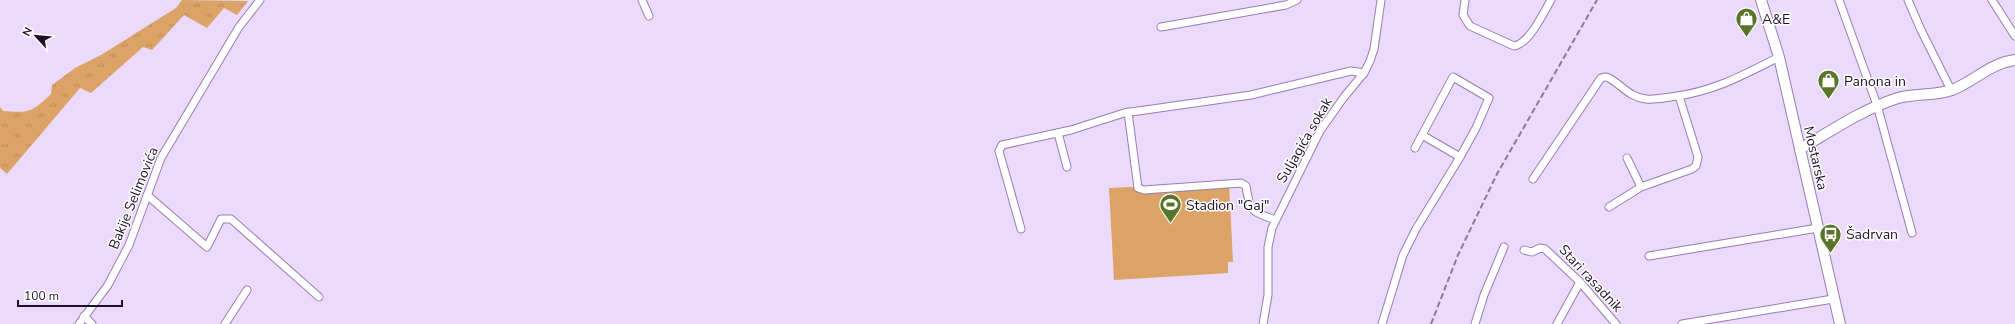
<svg xmlns="http://www.w3.org/2000/svg" width="2015" height="324" viewBox="0 0 2015 324" font-family="'Nunito Sans',sans-serif">
<style>
.grass{fill:url(#grass-tufts)}
.garden{fill:#dba366}
.lines{fill:none;stroke-linecap:round;stroke-linejoin:round}
.street-casing{stroke:#977cb2;stroke-width:9}
.secondary-casing{stroke:#977cb2;stroke-width:12}
.street{stroke:#fff;stroke-width:7}
.secondary{stroke:#fff;stroke-width:10}
.rail{stroke:#897a97;stroke-width:2;stroke-dasharray:6 3;stroke-linecap:butt}
.labels{text-anchor:middle;stroke-width:3;stroke-linejoin:round;paint-order:stroke}
.poi-label{font-size:14px;fill:#1c1126;stroke:#fff;text-anchor:start}
.street-label{font-size:14px;fill:#1c1126;stroke:#fff}
</style>
<defs>
<pattern id="grass-tufts" width="24" height="20" patternUnits="userSpaceOnUse"><rect width="24" height="20" fill="#dba366"/><path d="M3 7l-1-3M5 7V3M7 7l1-3M15 17l-1-3M17 17v-4M19 17l1-3" fill="none" stroke="#bb8b58"/></pattern>
</defs>
<rect width="100%" height="100%" fill="#ecdafd"/>
<path class="grass" d="M182,0L248,1L237,15L224,8L207,28L184,15L152,50L143,47L91,93L80,88L7,174L0,168V107L3,111C29,113 31,113 51,94L52,85L75,68L101,55L176,8Z"/>
<path class="garden" d="M1229,182L1233,262H1228V273L1114,280L1109,188Z"/>
<g class="lines">
<defs>
<g id="street">
<path d="M642,0L649,16"/>
<path d="M1465,0L1463,15L1470,26L1514,46C1529,44 1544,12 1551,0"/>
<path d="M1839,0L1877,105L1912,233"/>
<path d="M1908,0L1921,30L1951,90"/>
<path d="M1992,0L2015,36"/>
<path d="M1161,27L1286,5L1297,0"/>
<path d="M1128,112L1138,188L1144,190L1241,183L1246,186C1250,213 1252,211 1275,220"/>
<path d="M1058,133L1067,167"/>
<path d="M1415,148L1453,77L1489,98L1476,128L1460,157"/>
<path d="M1627,158L1641,187L1692,169L1696,166L1698,157L1679,96"/>
<path d="M1533,179L1601,78C1604,77 1606,76 1609,78C1623,86 1629,97 1646,99C1654,100 1663,98 1671,97C1712,92 1742,76 1779,57"/>
<path d="M147,195L207,247L221,219H231L319,297"/>
<path d="M1609,207L1641,187"/>
<path d="M1021,229L999,151L1002,145L1071,130L1124,113L1251,95L1351,71L1364,73"/>
<path d="M1524,250L1532,252L1540,248L1545,249L1580,282L1616,324"/>
<path d="M1649,256L1818,228"/>
<path d="M84,316L92,324"/>
<path d="M79,324L108,285L129,245L161,158L239,27L260,0"/>
<path d="M225,324L247,290"/>
<path d="M1263,324L1268,295V247L1272,228L1320,131L1344,97L1364,73L1370,61L1374,49L1381,0"/>
<path d="M1382,324L1403,255L1416,229L1460,157L1422,135"/>
<path d="M1475,324L1484,295L1504,247"/>
<path d="M1557,324L1580,282"/>
<path d="M1682,324L1833,299"/>
</g>
<g id="secondary">
<path d="M1761,0L1779,57L1840,324"/>
<path d="M1800,149C1831,131 1863,109 1898,98C1915,93 1935,96 1952,90C1975,81 1990,63 2015,60"/>
</g>
</defs>
<use href="#street" class="street-casing"/>
<use href="#secondary" class="secondary-casing"/>
<use href="#street" class="street"/>
<use href="#secondary" class="secondary"/>
<path class="rail" d="M1431,324L1458,255L1497,174L1597,0"/>
</g>
<defs>
<symbol id="shop-pin" viewBox="-11 -11 22 30"><path d="M0 17L-7.5 6A9.5 9.5 0 1 1 7.5 6Z" fill="#59752a" stroke="#fff"/><path d="M-5-2.5h2.3a2.7 3.5 0 0 1 5.4 0H5L5.5 6h-11ZM-1.5-2.5h3a1.5 2.3 0 0 0-3 0Z" fill="#fff"/></symbol>
<symbol id="stadium-pin" viewBox="-11 -11 22 30"><path d="M0 17L-7.5 6A9.5 9.5 0 1 1 7.5 6Z" fill="#59752a" stroke="#fff"/><path d="M0-5a6.5 5 0 1 0 0 10a6.5 5 0 1 0 0-10ZM-3.5-1.8h7v3.6h-7Z" fill="#fff"/></symbol>
<symbol id="bus-pin" viewBox="-11 -11 22 30"><path d="M0 17L-7.5 6A9.5 9.5 0 1 1 7.5 6Z" fill="#59752a" stroke="#fff"/><path d="M-5-6H5V4H4V6H2V4H-2V6H-4V4H-5ZM-3.5-4V0h7V-4ZM-3.5 1.2v1.5H-2V1.2ZM2 1.2v1.5H3.5V1.2Z" fill="#fff"/></symbol>
</defs>
<g fill-rule="evenodd">
<use href="#shop-pin" x="1734" y="6" width="25" height="34"/>
<use href="#shop-pin" x="1816" y="68" width="25" height="34"/>
<use href="#stadium-pin" x="1158" y="192" width="25" height="34"/>
<use href="#bus-pin" x="1818" y="222" width="25" height="34"/>
</g>
<g class="labels">
<g class="poi-label">
<text x="1762" y="24">A&amp;E</text>
<text x="1844" y="86">Panona in</text>
<text x="1186" y="210">Stadion "Gaj"</text>
<text x="1846" y="239">Šadrvan</text>
</g>
<g class="street-label">
<text transform="translate(1304 140) rotate(-60)" y="5">Suljagića sokak</text>
<text transform="translate(1816 158) rotate(77)" y="5">Mostarska</text>
<text transform="translate(133 198) rotate(-68)" y="5">Bakije Selimovića</text>
<text transform="translate(1591 278) rotate(47)" y="5">Stari rasadnik</text>
</g>
</g>
<g transform="translate(36 36) rotate(297)" stroke="#ffffff" stroke-width="3" paint-order="stroke">
<path d="M0-3L7 15L0 10L-7 15Z" fill="#1c1126"/>
<text y="-6" font-size="11" font-weight="bold" text-anchor="middle" fill="#1c1126">N</text>
</g>
<path d="M18 300v6h104v-6" fill="none" stroke="#1c1126" stroke-width="2"/>
<text x="24" y="300" font-size="12" fill="#1c1126" stroke="#ffffff" stroke-width="3" paint-order="stroke">100 m</text>
</svg>
